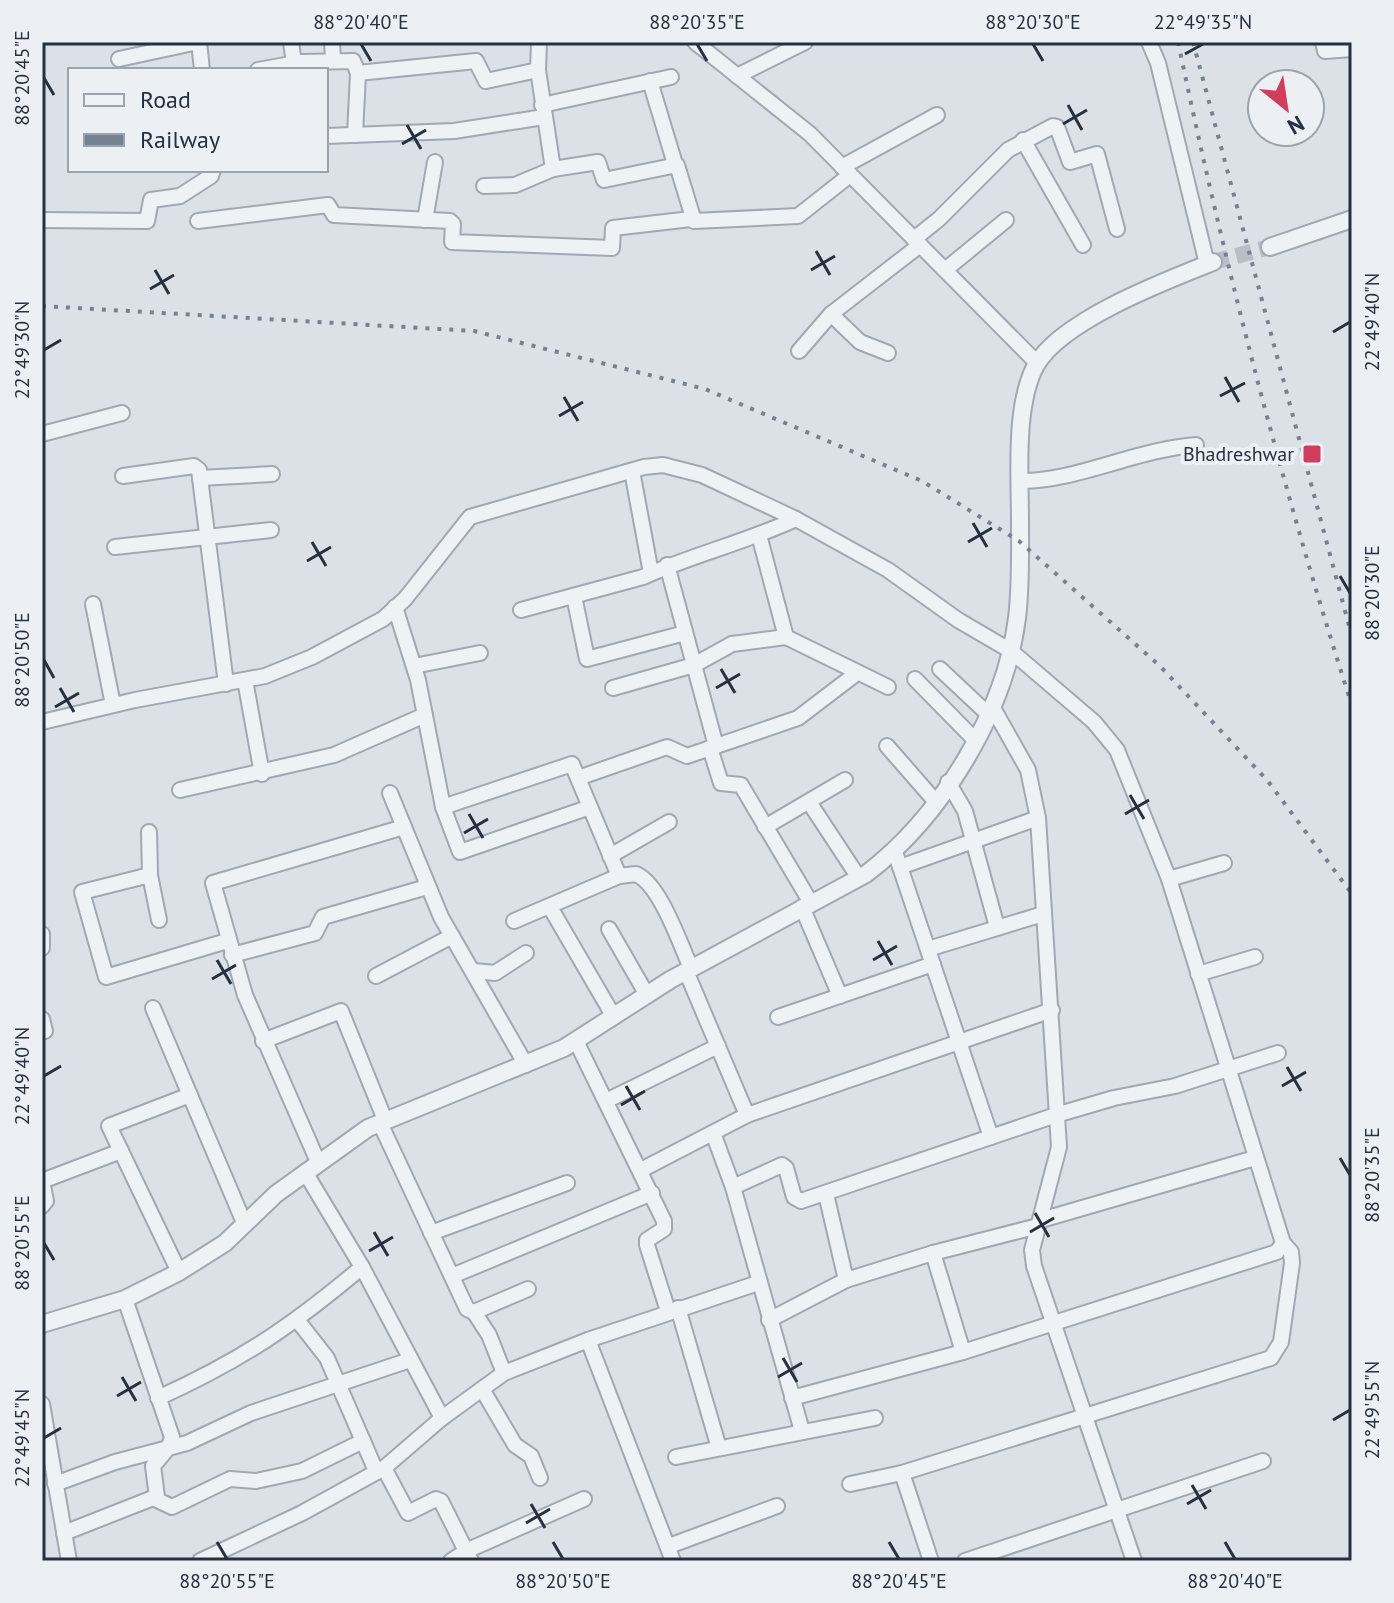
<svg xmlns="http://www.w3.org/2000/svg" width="1394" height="1603" viewBox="0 0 1394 1603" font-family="'PT Sans',sans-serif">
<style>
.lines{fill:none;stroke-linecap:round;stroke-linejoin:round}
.tertiary-tunnel{stroke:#b8bec5;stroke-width:16;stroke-dasharray:16 8;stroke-linecap:butt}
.minor-casing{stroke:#a2a8b1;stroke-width:18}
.tertiary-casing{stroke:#a2a8b1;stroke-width:20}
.minor{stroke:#eff2f5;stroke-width:14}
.tertiary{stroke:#eff2f5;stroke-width:16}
.rail{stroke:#768291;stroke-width:4;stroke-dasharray:4 8;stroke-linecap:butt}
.ticks{fill:none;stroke:#26303e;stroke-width:3}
.poi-dot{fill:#d13d5e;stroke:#ecf0f5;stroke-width:3}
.labels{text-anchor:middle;stroke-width:8;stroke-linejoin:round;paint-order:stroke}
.poi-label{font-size:20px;fill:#26303e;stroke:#ecf0f5;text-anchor:end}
.neatline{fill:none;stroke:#26303e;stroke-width:3}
.ticks-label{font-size:20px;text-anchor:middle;fill:#26303e}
</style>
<rect width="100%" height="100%" fill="#dce1e7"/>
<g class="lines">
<path class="tertiary-tunnel" d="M1213,262L1270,247"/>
<defs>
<g id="minor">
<path d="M199,42L202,70"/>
<path d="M291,42L294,63"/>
<path d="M332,42L333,59"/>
<path d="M539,42L538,70L553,169L598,162L604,180L677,165L694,221L798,216L850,175"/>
<path d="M695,42L810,134L1037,363"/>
<path d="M1149,42L1158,63L1207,264"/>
<path d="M1323,42L1325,51L1352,49"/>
<path d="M119,59L198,42"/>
<path d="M258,70L302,62L353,61L358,73L476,61L486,81L538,70"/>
<path d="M737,76L805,42"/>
<path d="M650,81L675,164"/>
<path d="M542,105L671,77"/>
<path d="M355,135L358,73"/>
<path d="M326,136L454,131L544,117"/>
<path d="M1023,140L1083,245"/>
<path d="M842,167L937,115"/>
<path d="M484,186L515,185L553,169"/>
<path d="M42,220L147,221L151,200L180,196L211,176L213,170"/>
<path d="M425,220L435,162"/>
<path d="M198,221L328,205L334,215L450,221L453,224L452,242L612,248L613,228L691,219"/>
<path d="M914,239L939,219L1008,150L1053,126L1057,127L1070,162L1097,154L1117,229"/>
<path d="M945,270L1006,220"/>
<path d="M831,314L860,342L888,353"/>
<path d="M799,351L831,314L920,245"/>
<path d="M42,434L122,413"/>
<path d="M632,471L651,573"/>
<path d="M123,476L194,466L199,470L226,684"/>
<path d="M200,478L272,474"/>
<path d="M1020,481C1075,482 1137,449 1196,445"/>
<path d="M759,535L786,637L888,687"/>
<path d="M115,547L271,530"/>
<path d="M667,565L716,746"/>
<path d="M574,596L587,659L685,633"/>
<path d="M93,604L113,705"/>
<path d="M395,607L418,680L443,807L460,852L590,807"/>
<path d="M521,610L643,577C692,555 746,542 796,519"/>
<path d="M414,666L480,653"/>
<path d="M940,669L989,715"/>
<path d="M915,679L976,741"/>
<path d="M245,680L262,774"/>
<path d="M613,688L694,665L732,644L786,637"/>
<path d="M993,708L1028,770L1038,818L1059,1147L1032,1250L1034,1266L1134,1561"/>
<path d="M42,722L135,700L265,676L312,657L383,619L405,599L470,517L644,467L663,465L702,475L796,519L888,570L958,620L1011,651L1094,722L1117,750L1169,879L1283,1243L1277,1252L963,1352L792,1398"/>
<path d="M887,746L935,801"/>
<path d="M710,748L721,783L741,785L811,903"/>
<path d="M578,778L667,747L687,756L798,718L857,673"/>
<path d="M948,782L965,811L997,927"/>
<path d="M180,790L334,755L425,715"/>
<path d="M390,793L441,917L526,1065"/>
<path d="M809,802L859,878"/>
<path d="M443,807L572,764L619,876"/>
<path d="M765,827L845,780"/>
<path d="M149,832L150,875L82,892L106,977L227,941"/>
<path d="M895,852L991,1137"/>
<path d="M610,856L669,822"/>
<path d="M900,867L1038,818"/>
<path d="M150,875L159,920"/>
<path d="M1169,879L1224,863"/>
<path d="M550,907L614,1017"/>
<path d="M802,907L840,996"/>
<path d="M514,921L619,876L636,874C660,884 680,944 691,968"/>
<path d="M609,929L647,995"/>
<path d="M42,934V948"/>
<path d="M928,949L1043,914"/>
<path d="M232,955L315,933L323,917L427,887"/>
<path d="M474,971L495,973L526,953"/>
<path d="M686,971L747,1115"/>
<path d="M1198,974L1255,957"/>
<path d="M376,976L452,936"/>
<path d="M153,1008L245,1225"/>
<path d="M778,1017L933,964"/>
<path d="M42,1019L45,1031"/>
<path d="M263,1041L341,1011L385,1120"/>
<path d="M576,1041L664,1221V1229L647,1240V1245L668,1311"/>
<path d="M606,1101L718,1046"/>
<path d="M380,1123L467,1309L474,1312L528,1289"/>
<path d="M713,1133L733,1187L802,1431"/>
<path d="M318,1162L245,995L213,883L404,827"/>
<path d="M641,1170L747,1115L1052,1010"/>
<path d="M305,1172L362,1267L442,1418"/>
<path d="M42,1181L121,1151"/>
<path d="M42,1181L46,1201L42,1206"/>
<path d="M733,1187L782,1165L786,1168L794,1197L801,1201L1056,1115L1114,1098L1175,1086L1278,1053"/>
<path d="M826,1194L846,1280"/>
<path d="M1041,1220L1255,1158"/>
<path d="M431,1233L567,1183"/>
<path d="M933,1253L963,1352"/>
<path d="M179,1272L109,1126L190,1095"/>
<path d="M452,1276L652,1193"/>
<path d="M125,1299L172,1437L169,1447L153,1466L157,1497"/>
<path d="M678,1308L719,1448"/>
<path d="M474,1312L489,1335L504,1373"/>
<path d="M769,1320L846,1280L933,1253L1038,1226"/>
<path d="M298,1321L327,1358L376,1471"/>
<path d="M588,1340L758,1283"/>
<path d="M482,1389L515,1445L531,1456L540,1478"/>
<path d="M158,1398C242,1360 292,1326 362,1267"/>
<path d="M42,1404L69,1561"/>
<path d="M676,1457L875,1418"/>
<path d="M384,1468L408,1513L436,1499L441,1501L471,1561"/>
<path d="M902,1473L931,1561"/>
<path d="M55,1484L115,1462L187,1443L251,1413L410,1360"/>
<path d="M850,1484L902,1473L1271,1358L1281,1342L1292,1263L1291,1252L1283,1243"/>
<path d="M64,1533L153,1498L172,1507L230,1479L256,1481L302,1471L363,1441"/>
<path d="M669,1546L777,1506"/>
<path d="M200,1561L302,1513L384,1468L442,1418L504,1373L588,1340L673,1561"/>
<path d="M451,1561L466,1551L584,1499"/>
<path d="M965,1561L1263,1461"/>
</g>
<g id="tertiary">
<path d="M1270,247L1352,219"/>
<path d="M42,1324L125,1299L179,1272L225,1243L276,1194L368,1128L564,1048L670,980L866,874C941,817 1005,713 1017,618C1021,587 1020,553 1020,521C1020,477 1014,405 1036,365C1062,320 1165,281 1213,262"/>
</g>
</defs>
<use href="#minor" class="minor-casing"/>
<use href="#tertiary" class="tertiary-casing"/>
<use href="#minor" class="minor"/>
<use href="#tertiary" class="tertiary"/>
<g class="rail">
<path d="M1178,42C1225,267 1282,487 1352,706"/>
<path d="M1193,42L1352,637"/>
<path d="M42,306L474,331L705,389L922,481L1019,541L1160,666L1267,780L1352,894"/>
</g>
</g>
<path class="ticks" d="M361,44L371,61M697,44L707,61M1033,44L1043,61M1185,54L1203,44M44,78L54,95M1068,105L1082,130M1063,124L1087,110M407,125L421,149M402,144L426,130M816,251L830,275M155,270L169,294M811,270L835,256M150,289L174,275M1333,332L1350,322M44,350L61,340M1225,377L1239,402M1220,396L1245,383M564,397L578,421M559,416L583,402M973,523L987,547M312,542L326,566M968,542L992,528M307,561L331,547M1340,576L1350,593M44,660L54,678M721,669L735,693M60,688L74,712M716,688L740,674M55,707L79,693M1130,795L1144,819M469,814L483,838M1125,814L1149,800M464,833L488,819M878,941L892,965M217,960L231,984M873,960L897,946M212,979L236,965M1287,1067L1301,1091M44,1076L61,1066M626,1086L640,1110M1282,1086L1306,1072M621,1105L645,1091M1340,1158L1350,1175M1035,1213L1049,1237M374,1232L388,1256M1030,1232L1054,1218M44,1243L54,1260M369,1251L393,1237M783,1358L797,1382M122,1377L136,1401M778,1377L802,1363M117,1396L141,1382M1333,1420L1350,1410M44,1438L61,1428M1192,1485L1206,1509M531,1504L545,1528M1187,1504L1211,1490M526,1523L550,1509M217,1542L227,1559M553,1542L563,1559M889,1542L899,1559M1225,1542L1235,1559"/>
<rect class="poi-dot" x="1302" y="444" width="20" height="20" rx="4"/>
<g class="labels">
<g class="poi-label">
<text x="1294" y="461">Bhadreshwar</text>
</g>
</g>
<rect width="1394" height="1603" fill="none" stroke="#ecf0f5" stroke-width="88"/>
<rect x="68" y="68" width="260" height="104" fill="#ecf0f5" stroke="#9da3ac" stroke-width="2"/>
<rect x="84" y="94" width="40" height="12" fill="#eff2f5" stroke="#9da3ac" stroke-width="2"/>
<text x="140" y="108" font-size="24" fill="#26303e">Road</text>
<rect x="84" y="134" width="40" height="12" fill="#768291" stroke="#9da3ac" stroke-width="2"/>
<text x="140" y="148" font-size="24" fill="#26303e">Railway</text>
<g transform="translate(1286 108) rotate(150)"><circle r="38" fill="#ecf0f5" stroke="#9da3ac" stroke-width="2"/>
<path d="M0-6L14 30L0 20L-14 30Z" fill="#d13d5e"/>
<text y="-12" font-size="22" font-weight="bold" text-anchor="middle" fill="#26303e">N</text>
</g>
<rect x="44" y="44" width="1306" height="1515" class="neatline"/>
<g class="ticks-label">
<text x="361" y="29">88°20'40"E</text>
<text x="697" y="29">88°20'35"E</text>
<text x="1033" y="29">88°20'30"E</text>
<text x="1203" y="29">22°49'35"N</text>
<text transform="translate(22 78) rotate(-90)" y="7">88°20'45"E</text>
<text transform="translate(1372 322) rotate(-90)" y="7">22°49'40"N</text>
<text transform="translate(22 350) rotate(-90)" y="7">22°49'30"N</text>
<text transform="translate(1372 593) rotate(-90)" y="7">88°20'30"E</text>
<text transform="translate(22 660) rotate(-90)" y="7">88°20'50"E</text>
<text transform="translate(22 1076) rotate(-90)" y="7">22°49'40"N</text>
<text transform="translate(1372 1175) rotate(-90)" y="7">88°20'35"E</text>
<text transform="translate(22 1243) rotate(-90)" y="7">88°20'55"E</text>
<text transform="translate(1372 1410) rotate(-90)" y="7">22°49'55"N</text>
<text transform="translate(22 1438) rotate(-90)" y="7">22°49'45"N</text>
<text x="227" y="1588">88°20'55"E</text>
<text x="563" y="1588">88°20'50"E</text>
<text x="899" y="1588">88°20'45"E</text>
<text x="1235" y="1588">88°20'40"E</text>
</g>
</svg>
